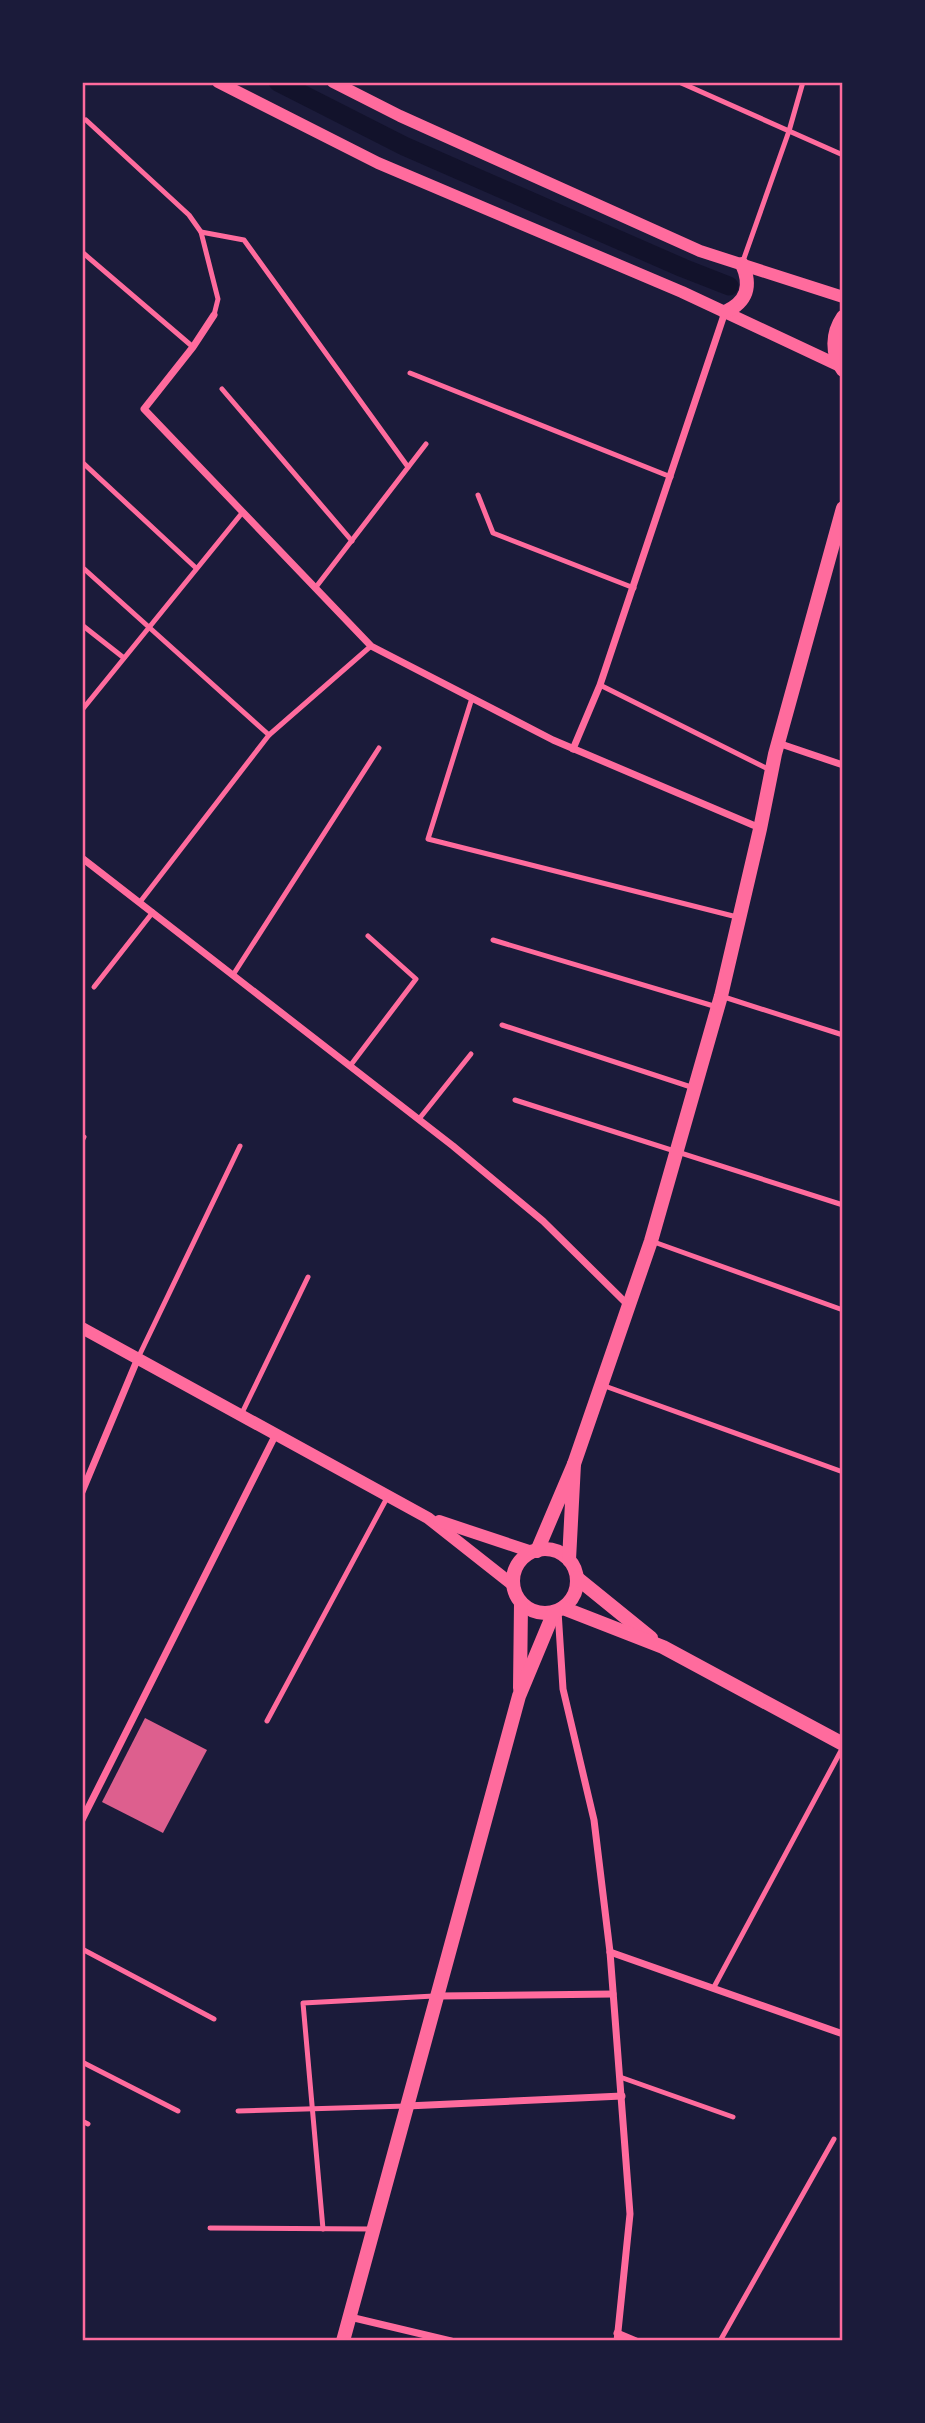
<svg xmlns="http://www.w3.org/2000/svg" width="925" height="2423" viewBox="0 0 925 2423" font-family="'DejaVu Sans',sans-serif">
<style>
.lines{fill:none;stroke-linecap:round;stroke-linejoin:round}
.canal{stroke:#12122b;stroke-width:19}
.building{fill:#dd5f8e}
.service{stroke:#ff6b9d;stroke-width:5}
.minor{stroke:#ff6b9d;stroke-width:7}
.tertiary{stroke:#ff6b9d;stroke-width:12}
.secondary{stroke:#ff6b9d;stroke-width:14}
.neatline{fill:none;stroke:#ff6b9d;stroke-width:2.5}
</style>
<rect width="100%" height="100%" fill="#1b1b3a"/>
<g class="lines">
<path class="canal" d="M278,82L404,146L683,268L729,286"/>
</g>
<path class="building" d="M145,1718L207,1750L163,1833L102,1802Z"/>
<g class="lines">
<g class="service">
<path d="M679,82L843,155"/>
<path d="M86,120L189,215L201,232L218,299L214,315"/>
<path d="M201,232L244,240L408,467"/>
<path d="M82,252L193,347"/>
<path d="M743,261L789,131L803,82"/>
<path d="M410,373L671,477"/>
<path d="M222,389L352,541"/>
<path d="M82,462L196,568"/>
<path d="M478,495L493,533L634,588"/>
<path d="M82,567L269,735"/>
<path d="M316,587L426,444"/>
<path d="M82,625L124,658"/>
<path d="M600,685L770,770"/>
<path d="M472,698L428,839L737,917"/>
<path d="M82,710L242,513"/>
<path d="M140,902L269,735L371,646"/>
<path d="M493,940L717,1007"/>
<path d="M233,975L379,748"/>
<path d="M94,987L153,912"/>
<path d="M724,997L843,1035"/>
<path d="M502,1025L694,1088"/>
<path d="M350,1066L416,979L368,936"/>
<path d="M515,1100L843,1205"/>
<path d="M419,1119L471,1054"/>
<path d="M82,1141L84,1137"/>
<path d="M654,1242L843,1310"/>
<path d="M138,1358L240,1146"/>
<path d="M602,1385L843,1472"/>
<path d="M241,1415L308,1277"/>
<path d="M267,1721L388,1496"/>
<path d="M82,1949L214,2019"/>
<path d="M714,1987L843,1747"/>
<path d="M82,2062L178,2111"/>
<path d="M620,2077L733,2117"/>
<path d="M238,2111L407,2106"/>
<path d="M82,2121L88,2124"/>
<path d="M210,2228L371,2229"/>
<path d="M323,2229L303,2003L434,1996"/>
<path d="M720,2341L834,2139"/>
</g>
<g class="minor">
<path d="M214,315L193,347L144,409L371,646L553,740L760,828"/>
<path d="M778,743L843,765"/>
<path d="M573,749L600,685L725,312"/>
<path d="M82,858L453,1146L543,1221L628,1305"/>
<path d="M82,1492L138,1358"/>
<path d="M558,1611L563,1689L594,1820L610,1952L630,2214L617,2341"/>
<path d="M82,1820L276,1434"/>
<path d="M610,1952L843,2034"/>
<path d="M438,1996L613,1994"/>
<path d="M407,2106L622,2096"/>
<path d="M350,2317L451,2341"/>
<path d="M617,2333L636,2341"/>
</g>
<g class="tertiary">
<path d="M218,82L378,163L682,292L840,366"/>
<path d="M333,82L400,116L700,251L843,297"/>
<path d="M82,1328L428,1518L513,1585"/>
<path d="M439,1521L532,1552"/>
</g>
<g class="secondary">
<path d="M725,312C747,302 752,286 742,264"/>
<path d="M843,317C832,333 831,354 843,370"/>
<path d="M574,1464L651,1241L721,996L760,829L775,754L843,508"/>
<circle cx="545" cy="1581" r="32"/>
<path d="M537,1551L574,1464L569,1560"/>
<path d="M577,1578L651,1638"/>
<path d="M563,1608L663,1647L843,1744"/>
<path d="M520,1688L521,1603"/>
<path d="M343,2341L519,1696L554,1612"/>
</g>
</g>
<rect width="925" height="2423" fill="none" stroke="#1b1b3a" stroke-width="168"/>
<rect x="84" y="84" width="757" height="2255" class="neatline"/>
</svg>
